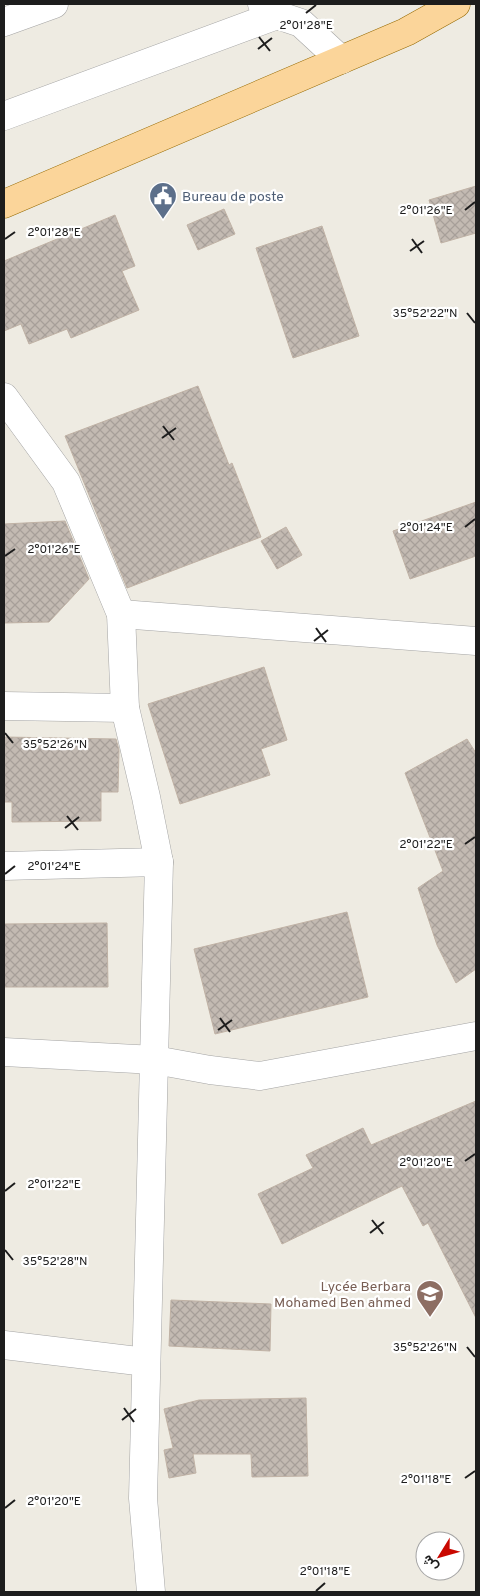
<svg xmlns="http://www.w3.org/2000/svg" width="480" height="1596" viewBox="0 0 480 1596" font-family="Overpass,Vazirmatn,sans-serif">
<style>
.building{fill:url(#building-cross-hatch);stroke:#c0b2a5}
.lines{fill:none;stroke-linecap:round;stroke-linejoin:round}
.minor-casing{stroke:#a4a4a4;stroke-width:29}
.major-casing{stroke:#956900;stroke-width:29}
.minor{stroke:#fff;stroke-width:28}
.major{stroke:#fbd59a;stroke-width:28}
.ticks{fill:none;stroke:#1d1d1d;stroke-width:2}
.labels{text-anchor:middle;stroke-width:4.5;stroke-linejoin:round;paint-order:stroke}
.service-label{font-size:14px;fill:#4e5e75;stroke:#fff;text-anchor:start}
.education-label{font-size:14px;fill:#785e54;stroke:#fff;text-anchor:end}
.ticks-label{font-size:12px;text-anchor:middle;fill:#1d1d1d;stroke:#fff;stroke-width:4.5;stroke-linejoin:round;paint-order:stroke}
</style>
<defs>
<pattern id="building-cross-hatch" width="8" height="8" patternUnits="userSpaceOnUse" patternTransform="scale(1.25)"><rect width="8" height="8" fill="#c3bab2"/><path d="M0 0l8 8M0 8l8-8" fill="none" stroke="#a79f99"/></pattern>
</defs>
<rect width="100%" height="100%" fill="#eeebe2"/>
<g class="building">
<path d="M476,186V233L441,243L429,200Z"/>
<path d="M224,209L235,234L198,250L187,225Z"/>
<path d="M115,215L135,266L122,271L139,310L71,338L67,329L29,344L21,324L4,331V261Z"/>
<path d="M322,226L359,336L293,358L256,248Z"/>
<path d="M198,386L229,465L232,463L261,537L127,588L65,436Z"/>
<path d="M476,502V556L410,579L393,531Z"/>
<path d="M65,521L89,579L49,622L4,623V524Z"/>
<path d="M286,527L302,555L277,569L261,541Z"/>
<path d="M264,667L287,740L261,749L270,775L180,804L148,704Z"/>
<path d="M4,737L116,739L119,750L118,792H101V821L12,822V802H4Z"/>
<path d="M467,739L476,753V969L456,983L437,945L418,888L443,871L405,773Z"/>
<path d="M347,912L368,997L215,1034L194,949Z"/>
<path d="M107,923L108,987H4V924Z"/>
<path d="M476,1101V1318L428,1223L423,1226L402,1186L282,1244L258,1194L313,1168L306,1155L363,1128L371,1145Z"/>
<path d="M171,1300L271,1304L270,1351L169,1346Z"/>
<path d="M306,1398L308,1476L252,1477L251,1454H193L196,1473L169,1478L164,1450L173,1448L164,1409L199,1400Z"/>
</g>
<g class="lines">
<defs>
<g id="minor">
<path d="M262,4L277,15L301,23L341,60"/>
<path d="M4,22L54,4"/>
<path d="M4,116L277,15"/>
<path d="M4,397L66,482L121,614L125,708L146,797L159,862L143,1498L151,1592"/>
<path d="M121,614L476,641"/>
<path d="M4,706L125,708"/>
<path d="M4,866L159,862"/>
<path d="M4,1052L155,1060L210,1070L260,1076L476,1036"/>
<path d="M4,1345L146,1362"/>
</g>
<path id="major" d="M4,204L406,32L456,4"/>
</defs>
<use href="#minor" class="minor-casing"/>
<use href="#major" class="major-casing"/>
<use href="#minor" class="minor"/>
<use href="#major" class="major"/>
</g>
<path class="ticks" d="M306,13L316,5M259,37L270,51M258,49L272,38M465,210L475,202M5,239L15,232M412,239L422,253M410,251L424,241M467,313L475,323M163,426L174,440M162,438L176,428M465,527L475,519M5,556L15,549M316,628L326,642M314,641L328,630M5,733L13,743M67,816L78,830M65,828L79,817M465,844L475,837M5,874L15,866M220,1018L230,1032M218,1030L232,1020M465,1161L475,1154M5,1191L15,1183M372,1220L383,1234M370,1233L384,1222M5,1250L13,1260M467,1347L475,1357M124,1408L134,1422M122,1420L136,1409M465,1478L475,1471M5,1508L15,1500M316,1591L325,1583"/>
<defs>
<symbol id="civic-pin" viewBox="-11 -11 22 30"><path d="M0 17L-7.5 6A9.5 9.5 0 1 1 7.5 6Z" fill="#5c6f8a" stroke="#fff"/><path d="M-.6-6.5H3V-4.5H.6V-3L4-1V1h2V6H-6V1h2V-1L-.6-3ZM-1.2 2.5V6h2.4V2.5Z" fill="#fff"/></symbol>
<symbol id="school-pin" viewBox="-11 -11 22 30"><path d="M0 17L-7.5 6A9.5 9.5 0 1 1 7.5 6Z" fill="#8d6e63" stroke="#fff"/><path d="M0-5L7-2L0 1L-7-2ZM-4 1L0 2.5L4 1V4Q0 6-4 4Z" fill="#fff"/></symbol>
</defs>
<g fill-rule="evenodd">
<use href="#civic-pin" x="147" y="180" width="32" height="43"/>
<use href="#school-pin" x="414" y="1278" width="32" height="43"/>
</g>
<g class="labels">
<g class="service-label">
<text x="182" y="201">Bureau de poste</text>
</g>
<g class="education-label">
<text x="411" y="1291">Lycée Berbara<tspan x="411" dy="16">Mohamed Ben ahmed</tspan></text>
</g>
</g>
<g class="ticks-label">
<text x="306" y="29">2°01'28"E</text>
<text x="426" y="214">2°01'26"E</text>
<text x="54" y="236">2°01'28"E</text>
<text x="425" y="317">35°52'22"N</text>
<text x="426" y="531">2°01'24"E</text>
<text x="54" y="553">2°01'26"E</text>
<text x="55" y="748">35°52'26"N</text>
<text x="426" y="848">2°01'22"E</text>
<text x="54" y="870">2°01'24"E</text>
<text x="426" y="1166">2°01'20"E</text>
<text x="54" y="1188">2°01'22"E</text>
<text x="55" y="1265">35°52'28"N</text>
<text x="425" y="1351">35°52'26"N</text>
<text x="426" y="1483">2°01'18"E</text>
<text x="54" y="1505">2°01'20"E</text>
<text x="325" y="1575">2°01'18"E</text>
</g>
<rect width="480" height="1596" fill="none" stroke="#1d1d1d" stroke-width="10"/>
<g transform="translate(440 1556) rotate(233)"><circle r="24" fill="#ffffff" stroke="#a5a5a5"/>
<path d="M0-4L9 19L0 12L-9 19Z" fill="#c90800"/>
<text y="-8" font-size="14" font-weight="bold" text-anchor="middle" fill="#1d1d1d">ش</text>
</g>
</svg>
